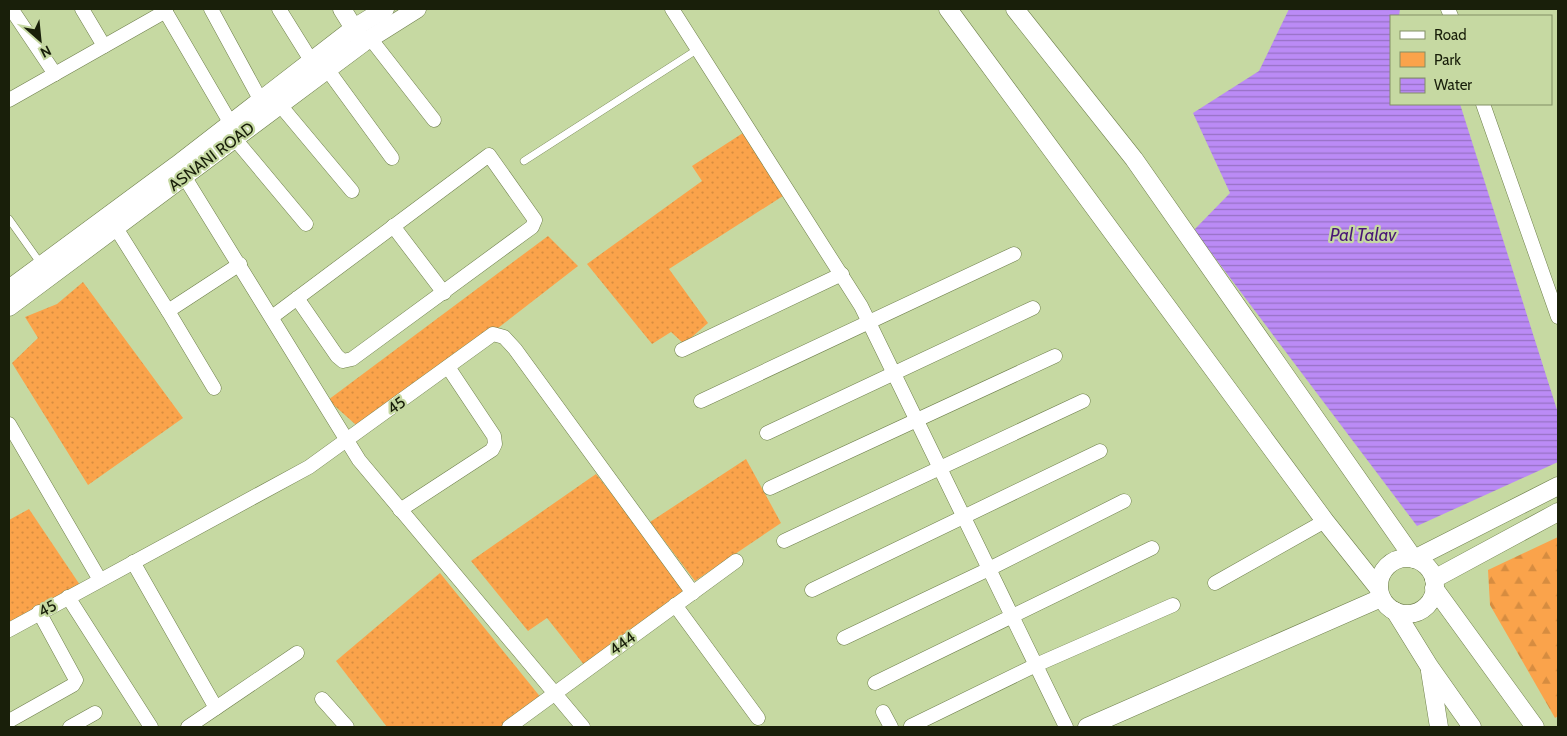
<svg xmlns="http://www.w3.org/2000/svg" width="1567" height="736" viewBox="0 0 1567 736" font-family="Cabin,sans-serif">
<style>
.green{fill:url(#green-dots)}
.forest{fill:url(#forest-firs)}
.water{fill:url(#water-rules)}
.lines{fill:none;stroke-linecap:round;stroke-linejoin:round}
.service-casing{stroke:#6e7f4b;stroke-width:8}
.minor-casing{stroke:#6e7f4b;stroke-width:15}
.tertiary-casing{stroke:#6e7f4b;stroke-width:19}
.service{stroke:#fff;stroke-width:7}
.minor{stroke:#fff;stroke-width:14}
.tertiary{stroke:#fff;stroke-width:18}
.labels{text-anchor:middle;stroke-width:4.5;stroke-linejoin:round;paint-order:stroke}
.street-label{font-size:16px;fill:#191f0a;stroke:#c6d9a2}
.water-label{font-size:18px;font-style:italic;fill:#491675;stroke:#c6d9a2}
</style>
<defs>
<pattern id="green-dots" width="8" height="8" patternUnits="userSpaceOnUse" patternTransform="scale(1.25)"><rect width="8" height="8" fill="#faa34b"/><path d="M2 2h.1M6 6h.1" fill="none" stroke="#d68c40" stroke-width="1.8" stroke-linecap="round"/></pattern>
<pattern id="forest-firs" width="22" height="20" patternUnits="userSpaceOnUse" patternTransform="scale(1.25)"><rect width="22" height="20" fill="#faa34b"/><path d="M5 1l3.5 6h-7zM16 11l3.5 6h-7z" fill="#d68c40"/></pattern>
<pattern id="water-rules" width="6" height="5" patternUnits="userSpaceOnUse" patternTransform="scale(1.25)"><rect width="6" height="5" fill="#bb8bf6"/><path d="M0 2.5h6" fill="none" stroke="#9771c5"/></pattern>
</defs>
<rect width="100%" height="100%" fill="#c6d9a2"/>
<g class="green">
<path d="M746,131L786,194L669,269L708,323L684,344L671,332L652,344L587,264L702,181L692,166Z"/>
<path d="M548,236L578,266L364,432L328,400Z"/>
<path d="M83,282L183,418L88,485L12,363L38,338L25,317L57,304Z"/>
<path d="M746,459L781,523L695,581L650,522Z"/>
<path d="M596,474L689,591L585,666L547,618L528,631L471,561Z"/>
<path d="M29,509L82,588L9,629V520Z"/>
<path d="M440,573L542,699L506,727H387L336,661Z"/>
</g>
<path class="forest" d="M1558,537V716L1555,718L1490,605L1488,570Z"/>
<path class="water" d="M1289,9H1400L1399,16H1391V104H1460L1558,413V462L1417,526L1194,230L1230,193L1193,113L1259,71Z"/>
<g class="lines">
<defs>
<g id="service">
<path d="M524,161L698,49"/>
<path d="M9,219L41,264"/>
</g>
<g id="minor">
<path d="M82,9L104,46"/>
<path d="M164,9L231,124"/>
<path d="M211,9L261,101"/>
<path d="M279,9L312,62"/>
<path d="M672,9L861,306L1066,727"/>
<path d="M1448,9L1451,16"/>
<path d="M12,10L55,74"/>
<path d="M370,38L434,120"/>
<path d="M327,69L392,158"/>
<path d="M9,100L166,11"/>
<path d="M1483,104L1558,317"/>
<path d="M280,105L352,191"/>
<path d="M235,139L306,224"/>
<path d="M179,168L359,460L583,727"/>
<path d="M393,226L444,293"/>
<path d="M116,228L168,311"/>
<path d="M272,317L489,155L535,220L532,227L352,359L343,361L337,356L297,298"/>
<path d="M682,350L842,274"/>
<path d="M214,388L168,311L240,264"/>
<path d="M701,401L1014,254"/>
<path d="M9,424L100,580"/>
<path d="M767,433L1033,308"/>
<path d="M770,488L1055,356"/>
<path d="M400,510L492,450L495,444L494,436L448,367"/>
<path d="M784,541L1083,401"/>
<path d="M133,562L216,708"/>
<path d="M1215,583L1325,521"/>
<path d="M812,590L1100,451"/>
<path d="M68,597L151,727"/>
<path d="M675,605L758,718"/>
<path d="M9,630L309,467L493,334L504,337L515,349L693,593"/>
<path d="M844,638L989,569L1124,501"/>
<path d="M875,683L1152,548"/>
<path d="M322,699L347,727"/>
<path d="M883,712L891,727"/>
<path d="M9,721L73,685L76,680L39,612"/>
<path d="M911,726L1036,665L1173,605"/>
<path d="M70,727L95,713"/>
<path d="M188,727L297,653"/>
<path d="M509,727L736,561"/>
</g>
<g id="tertiary">
<path d="M342,9L360,38"/>
<path d="M948,9L1325,521L1379,589"/>
<path d="M1015,9L1134,159L1414,559L1558,486"/>
<path d="M9,289L177,165L354,28L385,9"/>
<path d="M9,307L363,43L417,9"/>
<circle cx="1407" cy="586" r="28"/>
<path d="M1434,579L1558,512"/>
<path d="M1434,588L1535,727"/>
<path d="M1395,611L1429,666L1472,727"/>
<path d="M1430,671L1439,727"/>
<path d="M1087,727L1381,598"/>
</g>
</defs>
<use href="#service" class="service-casing"/>
<use href="#minor" class="minor-casing"/>
<use href="#tertiary" class="tertiary-casing"/>
<use href="#service" class="service"/>
<use href="#minor" class="minor"/>
<use href="#tertiary" class="tertiary"/>
</g>
<g class="labels">
<g class="street-label">
<text transform="translate(211 156) rotate(-37)" y="6">ASNANI ROAD</text>
<text transform="translate(396 405) rotate(-36)" y="6">45</text>
<text transform="translate(47 608) rotate(-29)" y="6">45</text>
<text transform="translate(622 643) rotate(-36)" y="6">444</text>
</g>
<g class="water-label">
<text x="1363" y="241">Pal Talav</text>
</g>
</g>
<rect width="1567" height="736" fill="none" stroke="#191f0a" stroke-width="20"/>
<rect x="1390" y="15" width="162" height="90" fill="#c6d9a2" stroke="#818f65"/>
<rect x="1400" y="31" width="25" height="8" fill="#ffffff" stroke="#818f65"/>
<text x="1434" y="40" font-size="15" fill="#191f0a">Road</text>
<rect x="1400" y="52" width="25" height="15" fill="#faa34b" stroke="#818f65"/>
<text x="1434" y="65" font-size="15" fill="#191f0a">Park</text>
<rect x="1400" y="78" width="25" height="15" fill="url(#water-rules)" stroke="#818f65"/>
<text x="1434" y="90" font-size="15" fill="#191f0a">Water</text>
<g transform="translate(40 40) rotate(153)" stroke="#c6d9a2" stroke-width="4" paint-order="stroke">
<path d="M0-4L9 19L0 12L-9 19Z" fill="#191f0a"/>
<text y="-8" font-size="14" font-weight="bold" text-anchor="middle" fill="#191f0a">N</text>
</g>
</svg>
